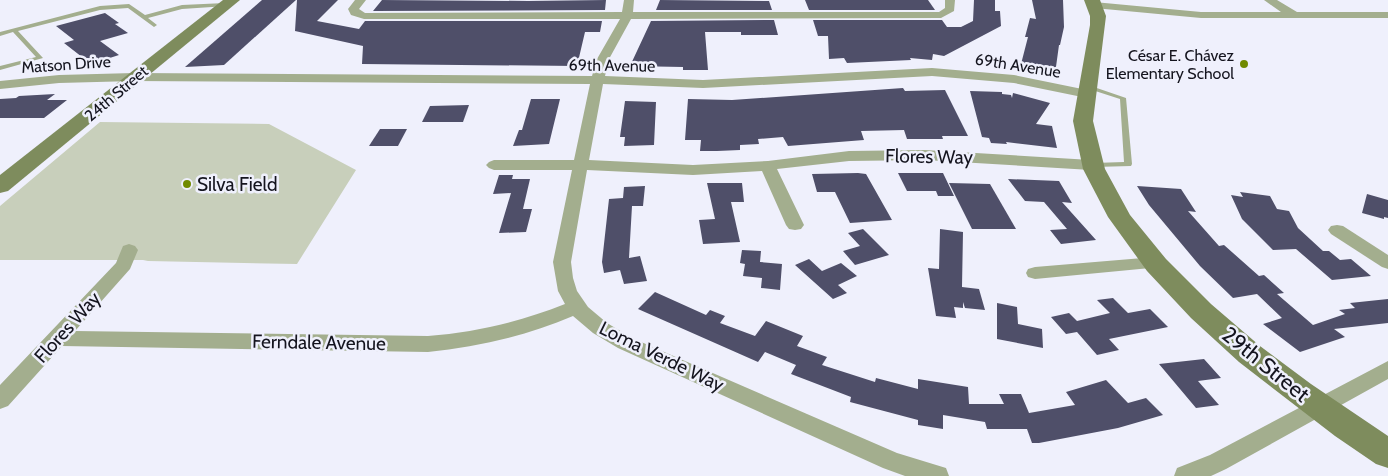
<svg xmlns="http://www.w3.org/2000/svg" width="1388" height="476" viewBox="0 0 1388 476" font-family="Cabin,sans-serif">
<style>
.green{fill:#c8cfbb}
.building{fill:#4f4f69}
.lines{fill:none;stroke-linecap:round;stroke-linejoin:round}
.lane{fill:#a3ae8e;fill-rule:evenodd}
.street{fill:#a3ae8e;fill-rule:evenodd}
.secondary{fill:#7e8c5d;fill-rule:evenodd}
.poi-dot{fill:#708a00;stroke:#eff0fc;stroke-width:2}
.labels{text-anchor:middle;stroke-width:5;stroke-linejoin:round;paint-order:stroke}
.far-poi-label{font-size:16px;fill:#14141e;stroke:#eff0fc;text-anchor:end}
.far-street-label{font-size:16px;fill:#14141e;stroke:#eff0fc}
.street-label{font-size:19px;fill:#14141e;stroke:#eff0fc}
.poi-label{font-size:19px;fill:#14141e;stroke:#eff0fc;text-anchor:start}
.near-street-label{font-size:22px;fill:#14141e;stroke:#eff0fc}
</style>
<rect width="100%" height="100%" fill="#eff0fc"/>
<path class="green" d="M100,122L269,124L356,170L297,264L148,261L143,260H0V206Z"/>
<g class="building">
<path d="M262,0H296L224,65L185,67Z"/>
<path d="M297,0H338L317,21L359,29L365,21H602L600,32H585L577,66L362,64L363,46L295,31Z"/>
<path d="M382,0L528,1L606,0L605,10L373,11Z"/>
<path d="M660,0L769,1L772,10H656Z"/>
<path d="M805,0H928L935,10H809Z"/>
<path d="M974,0H995V11H1000L1001,26L944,56L933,54L932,60L910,58L911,60L847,63L844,58L829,59L828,36H818L813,20H942L947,27H961L973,21Z"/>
<path d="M1032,0H1063L1064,27L1060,45H1059L1055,74L1020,68L1028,37H1025L1030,18L1036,19Z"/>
<path d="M105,13L119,23L115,24L128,33L100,41L119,55L91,64L64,43L74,40L56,26Z"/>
<path d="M774,20L778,35H741V32H705L708,70H683V67L630,66L651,21Z"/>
<path d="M903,88L905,91L945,90L968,136H942L943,139H907L904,130L861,131L864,140L788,146L783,137L758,139L759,144L740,145V150L717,151H700L701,140H685L688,99L732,100Z"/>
<path d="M970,91L1002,92V94L1011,95L1012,98L1013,93L1050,103L1036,124L1052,126L1057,148L1006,142L1007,144L991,143L989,138L982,137Z"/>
<path d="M55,94L47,100H67L44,118H0V99L16,98L19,96Z"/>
<path d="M531,99H560L549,144L513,146L519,130H522Z"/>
<path d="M625,101L656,102L654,145L624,146L625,137H620Z"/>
<path d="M469,105L463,122H422L430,106Z"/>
<path d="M380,129H407L398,146H369Z"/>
<path d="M858,173L866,174L892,220L850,223L835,192H817L812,174Z"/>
<path d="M898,173H943L954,196H938L936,191H907Z"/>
<path d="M499,175H513L512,179H530L523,209H532L526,232L499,233L511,193L493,194Z"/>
<path d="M1008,179L1059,181L1072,203L1062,202L1096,240L1061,244L1050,230L1067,229L1044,202L1025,201Z"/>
<path d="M707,183H742L744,202H731L740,242L703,244L699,220L715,219Z"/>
<path d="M949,183L990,184L1016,229H972Z"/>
<path d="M645,186L643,206H632L629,258L640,256L647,281L624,284L620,270L604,273L602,262L609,199L623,198L624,187Z"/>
<path d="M1137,186L1181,189L1196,212L1188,211L1219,246L1224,245L1259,276L1264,275L1284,293L1277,294L1313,325L1345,314L1339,310L1355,308L1350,303L1388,299V323L1334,329L1345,337L1300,352L1263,324L1282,318L1257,294L1233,298L1200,266L1149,205Z"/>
<path d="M1240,192L1270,196L1277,209L1289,211L1298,228L1323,251H1329L1340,260L1351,259L1371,276L1332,280L1296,249L1273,250L1242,219L1231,195L1243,197Z"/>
<path d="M1367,194L1388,200V218L1384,217V219L1362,213Z"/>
<path d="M863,229L889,255L855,265L843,251L860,246L848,233Z"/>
<path d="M940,229L963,232L962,287L979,289L985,310L965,308L963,302V308L954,307L956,318L936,316L928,268L939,269Z"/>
<path d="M742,250L761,251L760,262L782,264L780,290L761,288L762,278L743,276L745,264L740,263Z"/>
<path d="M809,259L822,271L841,263L857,276L838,285L847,293L833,299L795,265Z"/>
<path d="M655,292L706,315L710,310L725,316L720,323L755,336L766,321L803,336L797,346L827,357L822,365L875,382L876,378L918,389V379L968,387L969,404H1004L999,394H1021L1029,413L1075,405L1066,392L1106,380L1128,403L1146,398L1163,415L1118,428L1039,443H1032L1027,429H987L985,422L943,415V429L918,425V420L850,402L851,397L791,374L796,365L765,352L758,362L638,309Z"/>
<path d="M1113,298L1128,313L1150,309L1168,327L1109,339L1119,350L1097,355L1077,332L1066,334L1051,317L1069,313L1077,321L1110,313L1097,300Z"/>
<path d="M997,303L1017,307L1018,324L1042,329L1043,348L997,339Z"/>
<path d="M1204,359L1221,378L1198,381L1219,405L1196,408L1159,364Z"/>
</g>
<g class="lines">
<g class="lane">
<path d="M225,3L228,5L227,6L182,9L148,18L157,25L154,27L128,8L100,10L18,31L43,58L0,70V66L36,57L13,32L0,36V32L100,6L129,4L145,15L182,5Z"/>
<path d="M1088,85L1126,98L1132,164L1131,166L1094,167L1090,165L1094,163L1124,162L1120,99L1086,88L1085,87Z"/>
</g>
<g class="street">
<path d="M355,0H366L359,9L365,13L622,12L624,0H634L633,12H939L945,8V0H955L954,11L941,18L631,19L609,59L605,76L703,80L932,68L1014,75L1092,91L1094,94L1092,97L1087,98L1014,83L932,76L703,88L603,84L589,160L693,165L768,161L849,151L925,150L1091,160L1096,162L1099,165L1096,168L1091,170L925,160L849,161L777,169L804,225L801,229L795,230L789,229L786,225L762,171L693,175L587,170L571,262L573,278L577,291L588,307L607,323L632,338L897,453L946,468L949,476H905L883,468L618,348L593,333L573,316C526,336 478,347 428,352L62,346L8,406L0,409V385L116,263L123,246L129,244L135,246L138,250L130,269L75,331L428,336C476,332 520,322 565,304L558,291L553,262L572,170H494L489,168L486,165L489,162L494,160H574L590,84L134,81L59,83L0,89V81L59,75L134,73L592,76L597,59L620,19H364L351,15L348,9Z"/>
<path d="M1264,0H1277L1297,12H1388V18H1201L1094,8L1089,5L1094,2L1201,12H1281Z"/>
<path d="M1337,225L1343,226L1388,255V269L1382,267L1331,234L1328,230L1331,226Z"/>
<path d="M1155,257L1161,259L1164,263L1161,267L1035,279L1028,277L1026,273L1028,269L1035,267Z"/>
<path d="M1388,361V379L1226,469L1211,476H1174L1177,468L1210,455Z"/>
</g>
<g class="secondary">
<path d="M223,0H240L8,191L0,193V175Z"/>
<path d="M1084,0H1100L1106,16L1093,121L1105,169L1130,215L1166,259L1211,304L1260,346L1311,384L1388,436V468L1376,464L1335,436L1239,362L1191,318L1147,271L1108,217L1083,169L1073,121L1090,25V16Z"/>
</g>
</g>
<g class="poi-dot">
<circle cx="1244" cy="64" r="5"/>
<circle cx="187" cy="184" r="5"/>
</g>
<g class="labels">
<g class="far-poi-label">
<text x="1234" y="61">César E. Chávez<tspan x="1234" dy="18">Elementary School</tspan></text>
</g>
<g class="far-street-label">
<text transform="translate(66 64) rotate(-4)" y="6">Matson Drive</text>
<text transform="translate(612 65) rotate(1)" y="6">69th Avenue</text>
<text transform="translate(1018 65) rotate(9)" y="6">69th Avenue</text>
<text transform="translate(116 93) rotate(-40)" y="6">24th Street</text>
</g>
<g class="street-label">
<text transform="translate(929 156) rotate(1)" y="7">Flores Way</text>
<text transform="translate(67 327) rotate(-48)" y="7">Flores Way</text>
<text transform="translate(319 342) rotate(1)" y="7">Ferndale Avenue</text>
<text transform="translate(662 356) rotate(26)" y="7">Loma Verde Way</text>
</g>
<g class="poi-label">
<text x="197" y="191">Silva Field</text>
</g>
<g class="near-street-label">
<text transform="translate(1266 364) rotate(39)" y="8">29th Street</text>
</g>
</g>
</svg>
